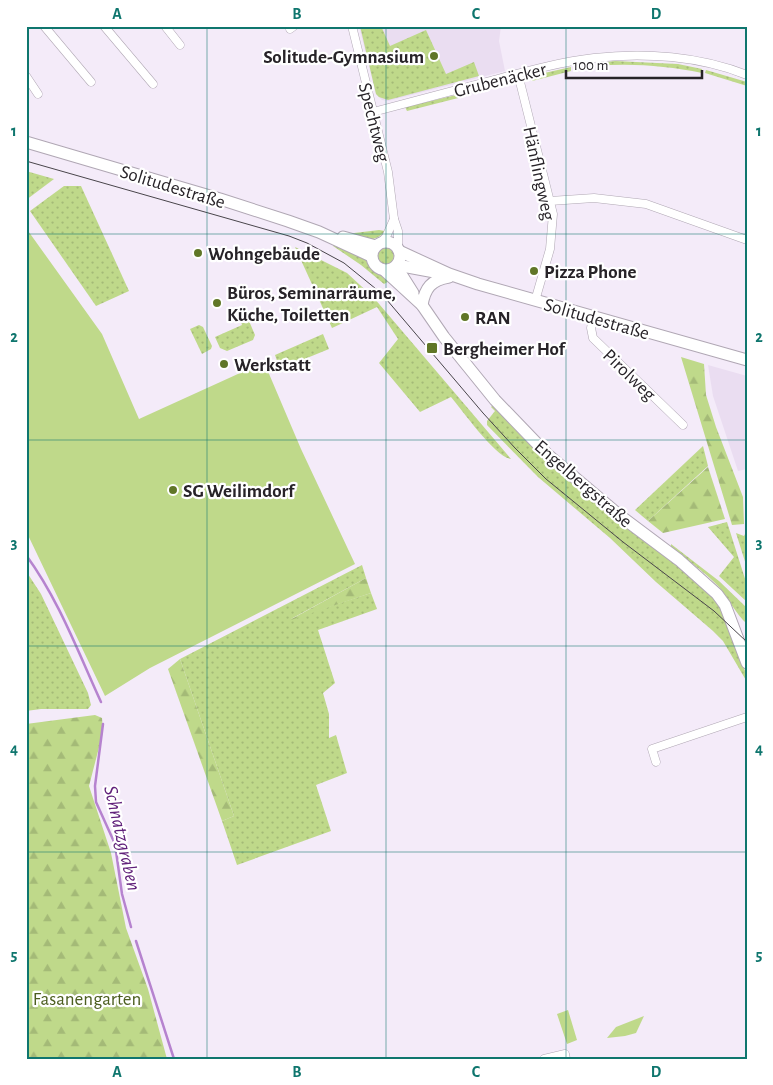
<svg xmlns="http://www.w3.org/2000/svg" width="773" height="1085" viewBox="0 0 773 1085" font-family="'Alegreya Sans',sans-serif">
<style>
.built{fill:#eaddf1}
.grass{fill:url(#grass-dots)}
.forest{fill:url(#forest-firs)}
.park{fill:#bfd98a}
.lines{fill:none;stroke-linecap:round;stroke-linejoin:round}
.stream{stroke:#b683cf;stroke-width:2.5}
.street-casing{stroke:#b0a7b4;stroke-width:9}
.secondary-casing{stroke:#b0a7b4;stroke-width:13}
.street{stroke:#fff;stroke-width:8}
.secondary{stroke:#fff;stroke-width:11}
.tram{stroke:#49454b;stroke-width:1}
.grid{fill:none;stroke:#0f766e;stroke-width:1;stroke-opacity:0.55}
.poi-dot{fill:#607627;stroke:#fff;stroke-width:2}
.labels{text-anchor:middle;stroke-width:4.5;stroke-linejoin:round;paint-order:stroke}
.poi-label{font-size:19px;font-weight:bold;fill:#272328;stroke:#fff;text-anchor:start}
.street-label{font-size:19px;fill:#272328;stroke:#fff}
.park-label{font-size:19px;fill:#4c5e1f;stroke:#fff}
.water-label{font-size:20px;font-style:italic;fill:#60207a;stroke:#fff}
.neatline{fill:none;stroke:#0f766e;stroke-width:2}
.grid-label{font-size:16px;text-anchor:middle;font-weight:bold;fill:#0f766e}
</style>
<defs>
<pattern id="grass-dots" width="8" height="8" patternUnits="userSpaceOnUse" patternTransform="scale(1.25)"><rect width="8" height="8" fill="#bfd98a"/><path d="M2 2h.1M6 6h.1" fill="none" stroke="#a4ba77" stroke-width="1.8" stroke-linecap="round"/></pattern>
<pattern id="forest-firs" width="22" height="20" patternUnits="userSpaceOnUse" patternTransform="scale(1.25)"><rect width="22" height="20" fill="#bfd98a"/><path d="M5 1l3.5 6h-7zM16 11l3.5 6h-7z" fill="#a4ba77"/></pattern>
</defs>
<rect width="100%" height="100%" fill="#f4ebf9"/>
<g class="built">
<path d="M359,26H501L499,41L505,71L388,101L382,100L376,94Z"/>
<path d="M708,365L747,376V469L738,471L713,396Z"/>
</g>
<g class="grass">
<path d="M360,26H381L390,46L426,30L446,74L474,62L479,76L388,100L379,97L376,94Z"/>
<path d="M615,61L678,64L702,69V73C667,66 632,63 597,66V63Z"/>
<path d="M571,67V71L532,81L531,76Z"/>
<path d="M706,70L747,82V86L705,73Z"/>
<path d="M469,92L470,95L407,111L405,107Z"/>
<path d="M26,171L54,179L26,200Z"/>
<path d="M64,186H81L129,291L96,306L30,211Z"/>
<path d="M379,230L385,231C374,245 360,238 346,234Z"/>
<path d="M334,244L365,258L373,271L391,280L384,284L361,265L333,246Z"/>
<path d="M295,247L347,273L374,298L511,459C495,457 463,411 451,397L420,412L379,363L398,339L377,307L332,328Z"/>
<circle cx="386" cy="256" r="8"/>
<path d="M246,314L255,335L253,340L227,351L220,348L215,337L242,325L239,317Z"/>
<path d="M199,325L203,327L212,346L211,349L202,354L190,329Z"/>
<path d="M323,334L329,349L280,369L275,355Z"/>
<path d="M493,405L525,440L561,474L706,589L722,608L739,658L747,675V682L723,641L713,631L656,582L610,538L538,477L487,425V421L495,411L491,407Z"/>
<path d="M703,446L708,466L648,521L635,510Z"/>
<path d="M727,522L747,585V602L719,576L734,557L708,527Z"/>
<path d="M747,530V568L736,533L744,536Z"/>
<path d="M671,544L719,581L747,608V624C735,613 729,599 719,587C705,572 687,560 671,547Z"/>
<path d="M362,565L366,578L291,619L371,593L377,609L318,630L335,683L323,693L329,714V738L336,735L347,773L316,785L331,831L237,865L222,821L234,816L180,659Z"/>
<path d="M26,571L41,594L88,693L91,705L88,709H41L26,711Z"/>
</g>
<g class="forest">
<path d="M681,357L704,364L706,395L716,427L743,497L744,524L732,525Z"/>
<path d="M708,467L725,519L663,533L648,521Z"/>
<path d="M366,578L371,593L288,621Z"/>
<path d="M180,659L234,816L222,821L168,669Z"/>
<path d="M95,715L102,718L103,732L89,786L111,853L126,928L148,989L167,1059H26V724Z"/>
</g>
<g class="park">
<path d="M26,228L102,334L139,419L264,362L301,449L355,564L150,668L105,696L26,531Z"/>
<path d="M568,1010L577,1040L567,1044L557,1014Z"/>
<path d="M644,1016L636,1033L625,1036L607,1038L616,1027Z"/>
</g>
<g class="lines">
<g class="stream">
<path d="M26,555C59,600 78,652 101,702"/>
<path d="M103,724L95,786L96,802L115,844L122,894L131,927"/>
<path d="M136,941L174,1059"/>
</g>
<defs>
<g id="street">
<path d="M44,26L91,82"/>
<path d="M104,26L153,84"/>
<path d="M165,26L180,45"/>
<path d="M352,26L388,172L394,219L398,231V249"/>
<path d="M290,29L294,26"/>
<path d="M518,74L553,214L550,249L535,301"/>
<path d="M26,76L38,94"/>
<path d="M373,112C412,102 451,91 490,81C524,72 559,62 594,58C644,52 700,56 747,75"/>
<path d="M550,201L594,198L646,204L747,240"/>
<path d="M381,242L386,237L394,219"/>
<path d="M593,317L591,328L593,338L683,425"/>
<path d="M656,762L652,749L747,717"/>
<path d="M544,1059L565,1054L566,1059"/>
</g>
<g id="secondary">
<path d="M26,142L220,199L288,221L319,232L371,256"/>
<path d="M343,237L376,246"/>
<circle cx="386" cy="256" r="14"/>
<path d="M399,251L449,274L478,284L747,360"/>
<path d="M397,265L440,273"/>
<path d="M396,266L413,293"/>
<path d="M385,271L422,305L444,337L495,400L548,455L619,515L679,560L717,594L725,605L747,663"/>
<path d="M422,305C425,288 431,280 449,277"/>
</g>
</defs>
<use href="#street" class="street-casing"/>
<use href="#secondary" class="secondary-casing"/>
<use href="#street" class="street"/>
<use href="#secondary" class="secondary"/>
<path class="tram" d="M26,161L289,236L307,243L344,263L381,293L483,413L515,448L546,479L623,542L714,611L747,642"/>
</g>
<path class="grid" d="M207,26V1059M386,26V1059M566,26V1059M26,234H747M26,440H747M26,646H747M26,852H747"/>
<g class="poi-dot">
<circle cx="434" cy="56" r="5"/>
<circle cx="198" cy="253" r="5"/>
<circle cx="534" cy="271" r="5"/>
<circle cx="217" cy="303" r="5"/>
<circle cx="465" cy="317" r="5"/>
<rect x="426" y="342" width="12" height="12" rx="2.5"/>
<circle cx="224" cy="364" r="5"/>
<circle cx="173" cy="490" r="5"/>
</g>
<g class="labels">
<g class="poi-label">
<text x="424" y="63" text-anchor="end">Solitude-Gymnasium</text>
<text x="208" y="260">Wohngebäude</text>
<text x="544" y="278">Pizza Phone</text>
<text x="227" y="299">Büros, Seminarräume,<tspan x="227" dy="22">Küche, Toiletten</tspan></text>
<text x="475" y="324">RAN</text>
<text x="443" y="355">Bergheimer Hof</text>
<text x="234" y="371">Werkstatt</text>
<text x="183" y="497">SG Weilimdorf</text>
</g>
<g class="street-label">
<text transform="translate(500 79) rotate(-14)" y="7">Grubenäcker</text>
<text transform="translate(375 122) rotate(76)" y="7">Spechtweg</text>
<text transform="translate(540 173) rotate(78)" y="7">Hänflingweg</text>
<text transform="translate(173 186) rotate(17)" y="7">Solitudestraße</text>
<text transform="translate(597 318) rotate(16)" y="7">Solitudestraße</text>
<text transform="translate(630 374) rotate(44)" y="7">Pirolweg</text>
<text transform="translate(584 483) rotate(41)" y="7">Engelbergstraße</text>
</g>
<g class="park-label">
<text x="87" y="1005">Fasanengarten</text>
</g>
<g class="water-label">
<text transform="translate(123 838) rotate(77)" y="7">Schnatzgraben</text>
</g>
</g>
<rect width="773" height="1085" fill="none" stroke="#ffffff" stroke-width="55"/>
<path d="M566 70v8h136v-8" fill="none" stroke="#272328" stroke-width="2.5"/>
<text x="573" y="70" font-size="15" fill="#272328" stroke="#ffffff" stroke-width="4" paint-order="stroke">100 m</text>
<rect x="28" y="28" width="718" height="1030" class="neatline"/>
<g class="grid-label">
<text x="117" y="19">A</text>
<text x="297" y="19">B</text>
<text x="476" y="19">C</text>
<text x="656" y="19">D</text>
<text x="14" y="136">1</text>
<text x="759" y="136">1</text>
<text x="14" y="342">2</text>
<text x="759" y="342">2</text>
<text x="14" y="548">3</text>
<text x="759" y="548">3</text>
<text x="14" y="754">4</text>
<text x="759" y="754">4</text>
<text x="14" y="960">5</text>
<text x="759" y="960">5</text>
<text x="117" y="1077">A</text>
<text x="297" y="1077">B</text>
<text x="476" y="1077">C</text>
<text x="656" y="1077">D</text>
</g>
</svg>
